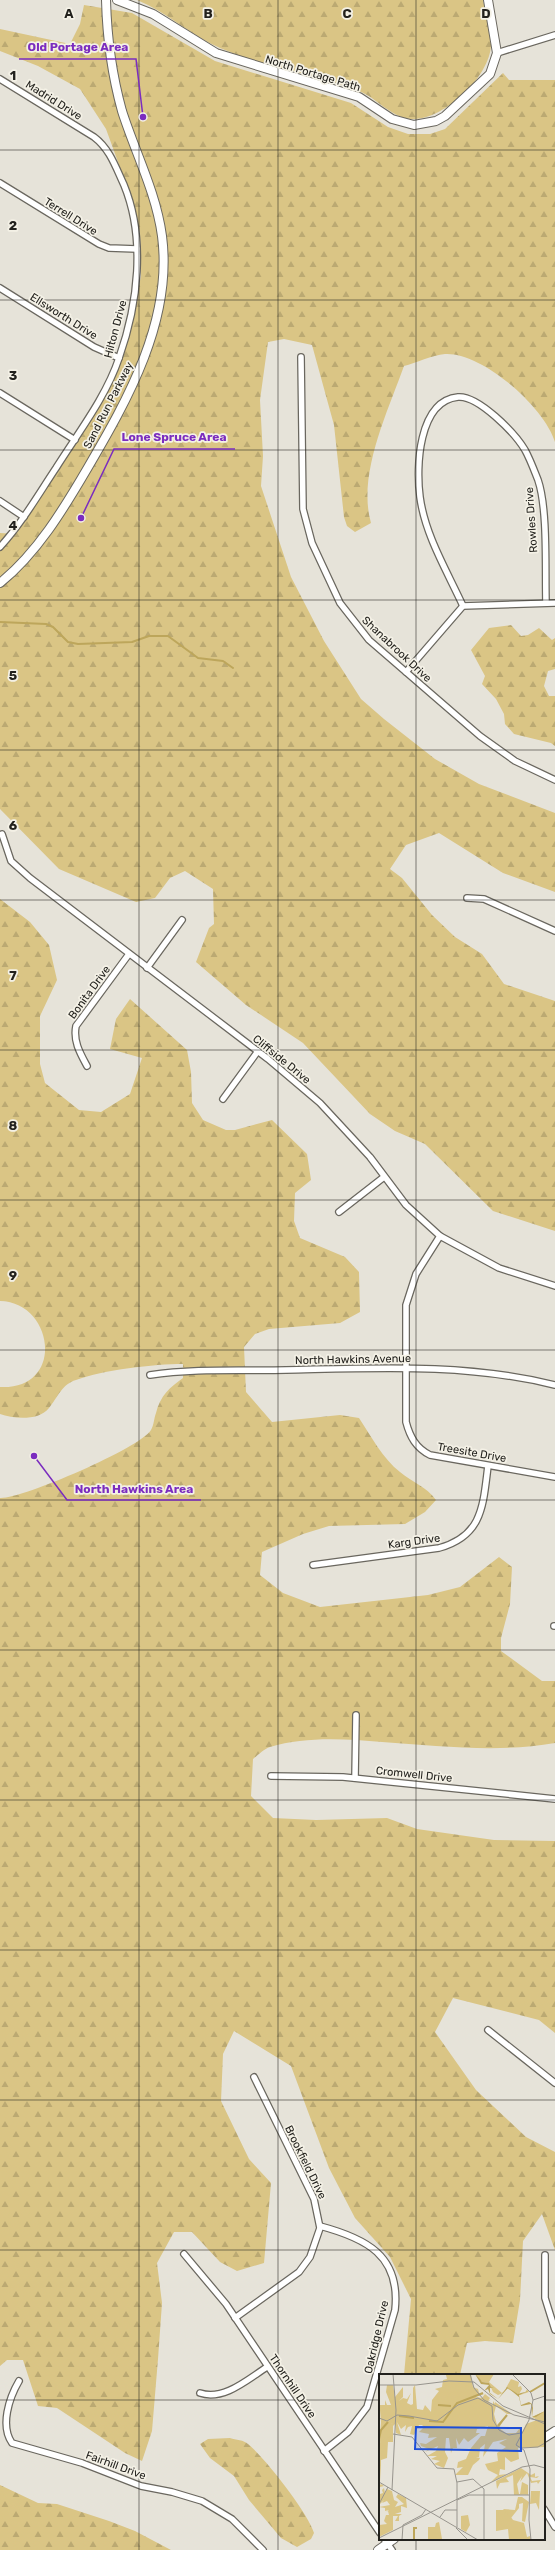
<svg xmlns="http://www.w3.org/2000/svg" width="555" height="2550" viewBox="0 0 555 2550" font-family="Rubik,sans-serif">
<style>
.forest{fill:url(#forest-firs)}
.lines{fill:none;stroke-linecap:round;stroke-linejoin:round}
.stream{stroke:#bda65b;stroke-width:2}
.street-casing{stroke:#6a675f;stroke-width:8}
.secondary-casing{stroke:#6a675f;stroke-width:10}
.street{stroke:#fff;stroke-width:5.5}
.secondary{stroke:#fff;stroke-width:8}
.grid{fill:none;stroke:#22211d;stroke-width:1;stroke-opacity:0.55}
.labels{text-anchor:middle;stroke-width:3.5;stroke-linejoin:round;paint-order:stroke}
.street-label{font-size:11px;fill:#22211d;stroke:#f4f1e6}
.inset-river{fill:none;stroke:#bda65b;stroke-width:2}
.inset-road{fill:none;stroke:#98958e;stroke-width:1}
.view{fill:#1d4ed8;fill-opacity:0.15;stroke:#1d4ed8;stroke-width:2}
.inset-edge{fill:none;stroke:#22211d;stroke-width:2}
.grid-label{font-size:13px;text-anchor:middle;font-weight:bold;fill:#22211d;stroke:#f4f1e6;stroke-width:3.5;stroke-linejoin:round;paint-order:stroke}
.leader{fill:none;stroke:#7b2cbf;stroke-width:1.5}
.callout-dot{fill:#7b2cbf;stroke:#f4f1e6;stroke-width:1.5}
.callout-label{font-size:12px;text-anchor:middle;font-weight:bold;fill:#7b2cbf;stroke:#f4f1e6;stroke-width:3.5;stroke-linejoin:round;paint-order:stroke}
</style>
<defs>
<pattern id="forest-firs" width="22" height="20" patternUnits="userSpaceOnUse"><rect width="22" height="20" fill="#dac585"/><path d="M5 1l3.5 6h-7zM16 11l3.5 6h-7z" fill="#bba972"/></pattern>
</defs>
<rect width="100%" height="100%" fill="#e6e3d9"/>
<g class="forest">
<path d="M137,0H483C486,14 491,31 491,45C490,77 443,121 411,119C390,117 377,98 359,91C314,73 264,67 220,48C190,35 167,12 137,0Z"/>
<path d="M84,5L132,13L215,61L351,103L388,127L408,134H430L445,129L503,73L509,80H555V442C545,408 483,352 445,354C432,355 416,363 404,366C388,411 357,475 371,523L355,532L347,526L344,517L334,425L312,345L284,339L268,342L260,400L263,456L261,486L291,577L324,641L361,699L384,719L435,759L479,784L555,813V892L503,873L439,833L406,845L390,869L402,878L432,915L455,937L482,954L504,984L555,1001V1231L493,1211L425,1144L395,1131L370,1114L303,1043L246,1005L196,962L209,928L214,924L213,889L185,871L170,878L155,898L136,902L59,869L0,809V533L15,534L97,410L116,373L127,344L141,276L140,232L126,184L106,129L80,89L38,66L0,51V29L70,44L80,24Z"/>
<path d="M511,625L521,636L528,635L539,628L552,640L555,638V669L548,671L544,686L549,696H555V746L551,743L514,734L505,724L504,714L496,699L482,684L485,676L471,650L489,628Z"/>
<path d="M0,899L30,922L49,945L57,980L40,1016V1064L45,1083L79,1110L101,1112L130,1094L142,1058L110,1049L116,1019L130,999L187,1050L191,1072L192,1103L203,1120L226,1130H235L272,1120L307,1154L311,1180L295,1193L294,1221L300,1238L345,1257L359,1272L360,1312L340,1323L269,1329L255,1334L244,1347L246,1392L272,1422L340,1415L359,1418C371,1436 383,1459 400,1472C413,1483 426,1486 436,1500L425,1512L405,1524L329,1526L303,1534L262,1552L260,1575L283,1593L320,1607L428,1595L460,1587L499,1557L512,1567L510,1604L501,1638V1651L542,1681H555V1743C499,1753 439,1746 382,1742C346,1739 306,1736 270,1747C264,1749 258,1755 253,1759L251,1796L273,1818L316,1820L387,1818L417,1829L494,1840L555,1841V2033L539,2020L453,1998L435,2032L476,2090L526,2137L555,2152V2250L542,2214L523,2241L520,2300L513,2343L485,2341L467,2343L460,2375H404L411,2299L390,2257L355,2218L329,2168L291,2066L234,2031L223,2054L221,2101L249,2159L271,2183L264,2263L237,2271L220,2262L192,2232H174L157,2263L162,2303L158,2359L152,2431L142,2461L125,2453L57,2408L38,2406L23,2360H7L0,2366V1498C22,1499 140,1448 151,1430C154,1425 154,1418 156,1413C160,1396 170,1387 183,1378V1364C154,1364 103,1370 76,1380C62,1384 58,1397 49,1408C39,1421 14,1419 0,1414V1387C66,1390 54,1302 0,1301Z"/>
<path d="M230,2438C236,2440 244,2440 248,2444C265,2458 308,2513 314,2533L311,2539L297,2547L281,2538L249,2500L234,2476L210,2458L200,2444L208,2439Z"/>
<path d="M0,2485L38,2503L57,2504L109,2521L135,2531L171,2550H0Z"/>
</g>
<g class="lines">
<path class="stream" d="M0,622L46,624L53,627L68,642L78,644L132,642L149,636H168L198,658L223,661L233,668"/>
<defs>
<g id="street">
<path d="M497,53L555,35"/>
<path d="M0,79L94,137C110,149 116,168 124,185C146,239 138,304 119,358C106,397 78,433 56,468C38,495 22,523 0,547"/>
<path d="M0,183L99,244L109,248L137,249"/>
<path d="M0,288L94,347L119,358"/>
<path d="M301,357L303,509L312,543L340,603L369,640L480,736L515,761L555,780"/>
<path d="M0,393L75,440"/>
<path d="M0,501L24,517"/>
<path d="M463,606C447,571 425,535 420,497C416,468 418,401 458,397C478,395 515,433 525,450C530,459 534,470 538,480C548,509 545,571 546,603"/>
<path d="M406,672L463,606L555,603"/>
<path d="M2,834L11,861L30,878L268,1059L320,1103L370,1157L406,1205L440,1236L499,1268L555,1286"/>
<path d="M467,898L484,899L555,931"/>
<path d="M147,968L182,920"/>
<path d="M87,1066C80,1053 73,1041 76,1026L129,954"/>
<path d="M223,1099L258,1051"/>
<path d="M339,1212L384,1177"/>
<path d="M440,1236L416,1274L406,1305V1422C410,1437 416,1448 430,1455L555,1477"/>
<path d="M150,1375C195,1368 241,1371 286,1370C378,1368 465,1363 555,1385"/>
<path d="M313,1565L439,1548C483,1536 483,1505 488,1466"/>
<path d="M554,1626H555"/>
<path d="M271,1776L343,1777L555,1799"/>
<path d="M355,1778L356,1715"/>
<path d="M488,2030L555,2083"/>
<path d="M320,2226C365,2238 401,2255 395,2310L367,2407L348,2432L324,2451"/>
<path d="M184,2254L226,2304L380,2533"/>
<path d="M545,2255V2298L555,2330"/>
<path d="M235,2318L299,2272L310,2257L320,2228L314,2199L254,2077"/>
<path d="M19,2381C9,2398 0,2426 12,2443L82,2463L141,2486L172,2492L202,2501L232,2519L263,2550"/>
<path d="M200,2393C224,2401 248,2379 267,2367"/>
<path d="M544,2509L555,2527"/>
<path d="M384,2539L392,2550"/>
</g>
<g id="secondary">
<path d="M117,0L153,14L216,53L359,97L392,119L414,125L436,121L445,116L490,74L497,53L488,0"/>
<path d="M0,583C37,553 63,510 87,469C128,399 173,320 162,236C156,192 135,152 122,111C112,75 107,37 106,0"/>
<path d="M544,2438L555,2431"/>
<path d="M378,2550L394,2539"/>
</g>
</defs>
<use href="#street" class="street-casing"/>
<use href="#secondary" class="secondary-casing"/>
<use href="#street" class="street"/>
<use href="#secondary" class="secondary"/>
</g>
<path class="grid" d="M139,0V2550M278,0V2550M416,0V2375M0,150H555M0,300H555M0,450H555M0,600H555M0,750H555M0,900H555M0,1050H555M0,1200H555M0,1350H555M0,1500H555M0,1650H555M0,1800H555M0,1950H555M0,2100H555M0,2250H555M0,2400H380M544,2400H555M416,2539V2550"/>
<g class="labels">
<g class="street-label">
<text transform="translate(313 73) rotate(17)" y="4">North Portage Path</text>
<text transform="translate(54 100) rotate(32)" y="4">Madrid Drive</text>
<text transform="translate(71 216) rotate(32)" y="4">Terrell Drive</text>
<text transform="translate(64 316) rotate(32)" y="4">Ellsworth Drive</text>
<text transform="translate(115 329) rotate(-75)" y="4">Hilton Drive</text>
<text transform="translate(108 405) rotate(-63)" y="4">Sand Run Parkway</text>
<text transform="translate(531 520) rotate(-94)" y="4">Rowles Drive</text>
<text transform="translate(397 649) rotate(43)" y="4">Shanabrook Drive</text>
<text transform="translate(89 992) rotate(-54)" y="4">Bonita Drive</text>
<text transform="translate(282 1059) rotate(39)" y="4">Cliffside Drive</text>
<text transform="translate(353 1359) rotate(-1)" y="4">North Hawkins Avenue</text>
<text transform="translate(472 1452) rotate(10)" y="4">Treesite Drive</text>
<text transform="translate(414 1541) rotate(-8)" y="4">Karg Drive</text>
<text transform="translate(414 1774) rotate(6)" y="4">Cromwell Drive</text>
<text transform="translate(306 2162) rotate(64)" y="4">Brookfield Drive</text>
<text transform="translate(376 2337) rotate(-77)" y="4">Oakridge Drive</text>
<text transform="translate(293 2386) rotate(56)" y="4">Thornhill Drive</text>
<text transform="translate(116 2465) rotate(20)" y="4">Fairhill Drive</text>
</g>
</g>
<g transform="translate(379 2374)">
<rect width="166" height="166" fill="#e6e3d9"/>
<path d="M96,0H115L110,8L123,19L125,17L124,19L119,21L114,18L110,9L103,8ZM14,49V68H9L8,84L2,86V108L0,74L4,55ZM143,108L149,111V121L141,120ZM117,136H127L134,146L145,149L148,163L151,162L152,166H130L129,155L117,157ZM89,141L91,151L87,158L82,155V142Z" fill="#dac585"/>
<path d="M92,0L94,13L99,15L100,19L105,20L96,23L103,24L106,20L111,24L109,27L112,25L109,28L114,31V27L116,30V28L133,40H128L117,32L115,40L118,51L127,42L120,54L127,59H137L141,54L142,60L147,50L158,46L153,43L166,37V73L139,74L140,85L132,88L126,83V96L121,95L120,101L128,100L112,108L119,101L109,96L106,90L119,87L118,79L127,73L120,69L128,65L114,68L104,83L106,70L101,74L100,83H97L101,84L100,86L94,91L89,101H76L84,93L78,94L79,88L87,85L92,74L102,62H106L109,52L98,55L97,59H101L89,68L85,64L80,71L77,64L78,74H74L72,79L70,64H67L66,78L69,84L65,94L55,90L61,87L52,85L58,82H48L57,77L59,72L46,78L50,75L42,72L41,69L47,70L58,63L49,64L50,60L40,58L45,53L43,51H40L35,61L31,60L33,52L29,53L26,58L27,51L22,55L18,48L22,61L17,59L16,50L14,52L13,49L12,56L9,52L7,57L12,65L4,60L0,74L2,48L0,25L1,31H6V26L8,31H12L7,18L8,11H14L16,23L24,13V23L20,27L24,24L28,25L32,19L28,29L32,31L34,30V14L36,11L38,35L44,36L46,31L52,38L53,26L60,17L56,15L63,13L64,6L68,5L67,1ZM132,5L140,8L139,13L142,12L143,15L140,20L146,19L148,15L150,18L141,21L127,14ZM142,94L152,101L156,99V103L160,102L158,104L151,103L153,107L162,106L159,110L158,108L152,109L148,99L141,108L143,102L138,110L140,120L148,121H135L134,101L127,104L130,108L121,109L118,115L117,107ZM2,110L5,112L1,113V120L4,119L3,116L5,114L6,119L8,115L13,117L15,126L19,128L16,133L25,130L17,123L19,120L27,124L28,134L22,132V138L16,140H23L20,142V147H16L19,142H14V156L0,163V151L8,150L5,147L7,141H10L9,137L7,138L10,136L6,137V134L0,133L11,131L8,127L3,129L5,126L0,131V112ZM152,117H161L160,136L157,129L151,130ZM139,123H143L150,128L146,148L143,147L144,129L140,130V134L132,144L124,135L136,136ZM60,148L63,165L49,166V153H56L57,149Z" fill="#dac585"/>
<path d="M96,0L101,5L103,8L110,9L112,13H115L111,14V19L119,25L128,13L139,20L142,19L150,17L140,21L142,31L150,28L153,30L154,34L153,43L166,37L157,43H153L152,30L142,32L140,23L129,14L119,25L111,20L109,15L105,17L110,11L102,10Z" fill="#bda65b"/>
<path class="inset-river" d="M151,18L166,9M59,31L72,32M20,42L35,44M50,47L64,48L78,29L104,19M119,52L128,41M0,65L2,56L9,48M35,166V154H38"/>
<path class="inset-road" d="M91,0L95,14L105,26L135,41L166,48M133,0L152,19L154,26M95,8L124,32L166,50M0,11H37L70,7L95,8M0,44L8,47L18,41L30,42L58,47L79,31L99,24L113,32L114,46L120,56L130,61L142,59M14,60L33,63L58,94L75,95L78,109V153M143,74L159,73L166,69M0,108L99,166M78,108L94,105L105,115V166M13,116L17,36L14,0M78,126L90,121H150M0,130L9,113M61,143L66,136H78M77,154L89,166M0,164L143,93L155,91L166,94M23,166L24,151L43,141L47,135M152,166L150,146L151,95L145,76L137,71L150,46L154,26L166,22"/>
<path class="view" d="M37,53L142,54V77L36,75Z"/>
<rect width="166" height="166" class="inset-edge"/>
</g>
<g class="grid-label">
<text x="69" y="18">A</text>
<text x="208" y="18">B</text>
<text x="347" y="18">C</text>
<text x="486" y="18">D</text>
<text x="13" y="80">1</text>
<text x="13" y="230">2</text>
<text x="13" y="380">3</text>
<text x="13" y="530">4</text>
<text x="13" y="680">5</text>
<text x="13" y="830">6</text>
<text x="13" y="980">7</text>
<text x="13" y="1130">8</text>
<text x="13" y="1280">9</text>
</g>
<path class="leader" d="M143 117L136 59H19M81 518L114 449H235M34 1456L67 1500H201"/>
<g class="callout-dot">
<circle cx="143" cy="117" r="4"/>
<circle cx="81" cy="518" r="4"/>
<circle cx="34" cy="1456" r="4"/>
</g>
<g class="callout-label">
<text x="78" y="51">Old Portage Area</text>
<text x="174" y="441">Lone Spruce Area</text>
<text x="134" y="1493">North Hawkins Area</text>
</g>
</svg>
